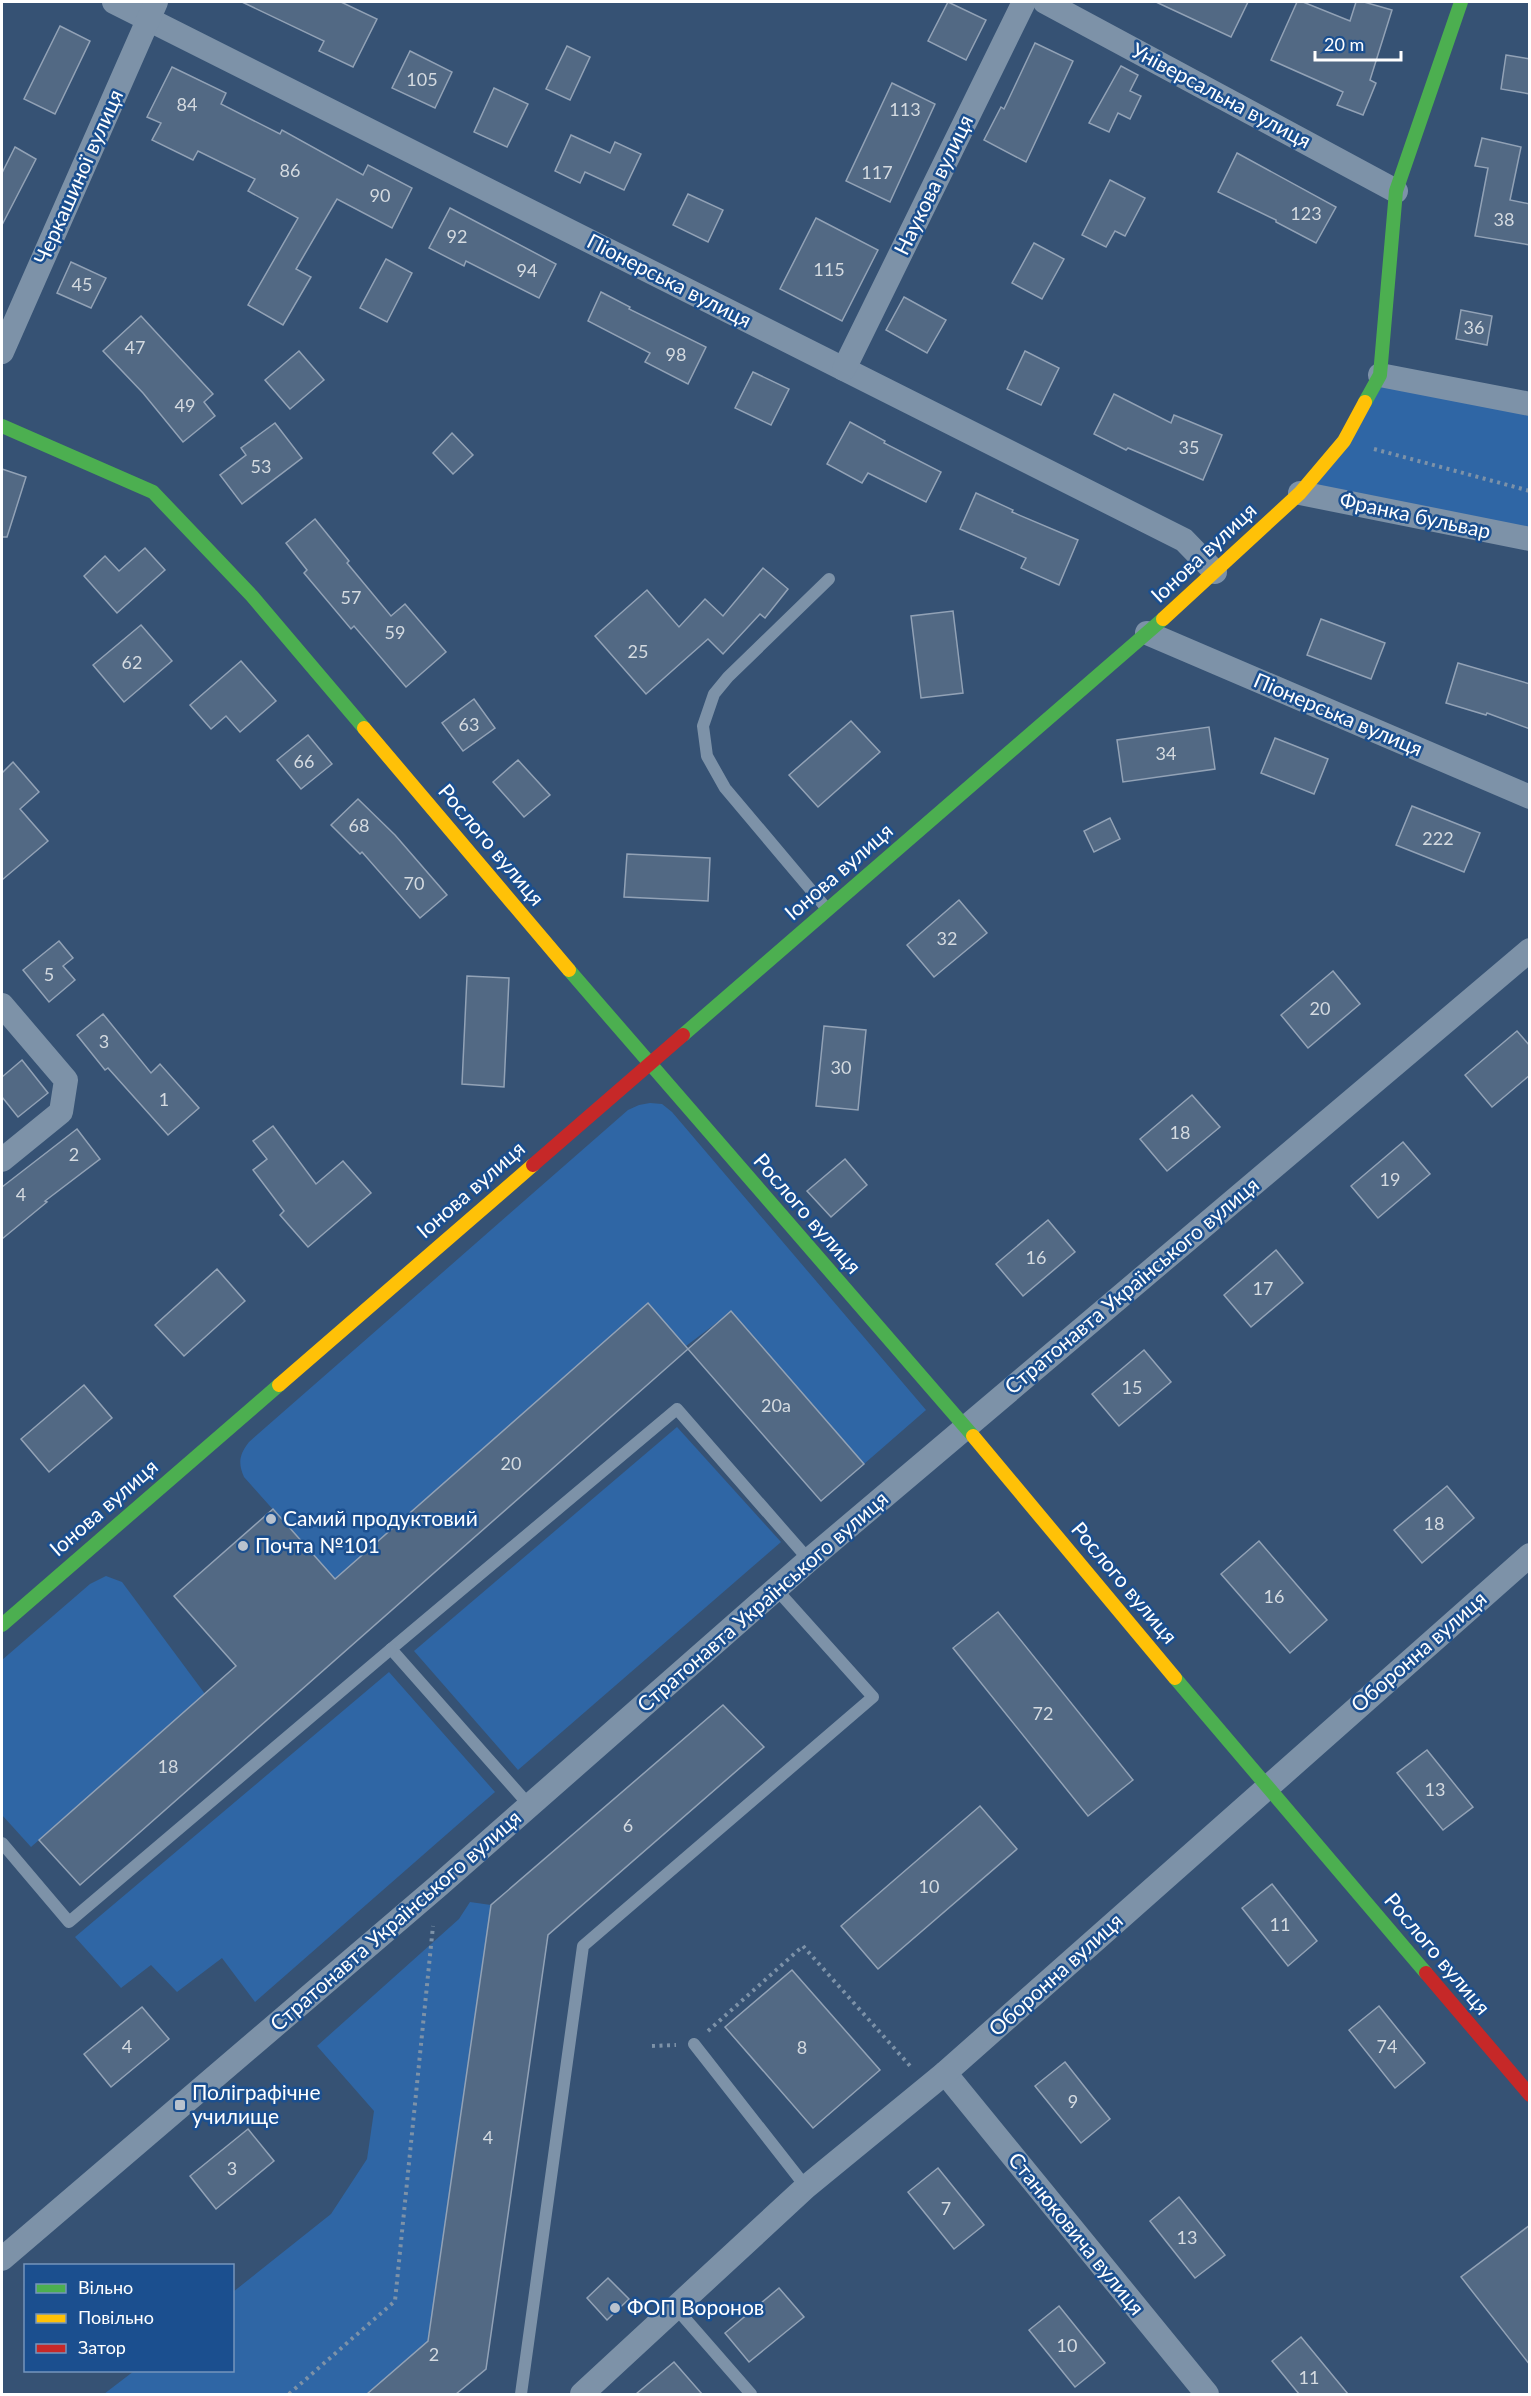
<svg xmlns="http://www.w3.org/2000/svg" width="1531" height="2396" viewBox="0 0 1531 2396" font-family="Lato,sans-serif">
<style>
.green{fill:#2f66a5}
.building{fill:#526984;stroke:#92a2b6;stroke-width:1.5}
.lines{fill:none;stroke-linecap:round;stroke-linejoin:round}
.path{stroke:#7d92a8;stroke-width:4;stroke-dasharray:3 4.5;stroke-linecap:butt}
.lane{stroke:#7d92a8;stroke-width:12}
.street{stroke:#7d92a8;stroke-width:24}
.fast{stroke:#4caf50;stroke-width:14}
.slow{stroke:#ffc107;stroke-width:14}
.jam{stroke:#c62828;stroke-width:14}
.poi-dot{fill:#b9c2ce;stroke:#1b4f8f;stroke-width:2}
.labels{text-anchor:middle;stroke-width:5;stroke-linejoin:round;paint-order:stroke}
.number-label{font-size:18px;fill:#d4dae0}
.street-label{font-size:21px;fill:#fff;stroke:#1b4f8f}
.poi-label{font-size:21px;fill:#fff;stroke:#1b4f8f;text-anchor:start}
</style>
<rect width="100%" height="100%" fill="#365274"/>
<g class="green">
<path d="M1380,375L1529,404V539L1300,493Z"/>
<path d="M650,1103L662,1104L672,1112L926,1410L864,1464L731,1312L686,1346L648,1304L335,1579L244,1477C238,1463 239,1455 249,1442L628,1110L639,1105Z"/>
<path d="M677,1427L781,1542L518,1770L414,1651Z"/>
<path d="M106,1576L122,1582L205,1694L31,1847L2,1815V1660L90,1584Z"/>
<path d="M389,1672L495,1792L255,2002L222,1958L177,1992L151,1965L121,1988L75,1937Z"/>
<path d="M470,1902L491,1905L428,2341L367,2394H104L134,2371L232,2370L233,2292L331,2214L367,2159L374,2111L317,2046L459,1919Z"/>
</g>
<g class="building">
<path d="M242,2H341L377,19L353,67L319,51L324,41Z"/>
<path d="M948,2L986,20L966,60L928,41Z"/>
<path d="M1156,2H1248L1231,37Z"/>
<path d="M1297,2H1303L1350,21L1356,2H1364L1392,10L1370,80L1376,83L1363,115L1337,105L1343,92L1271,60Z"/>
<path d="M60,26L90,41L55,114L24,99Z"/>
<path d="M1035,43L1073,61L1026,162L984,140L1001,107L1004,109Z"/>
<path d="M567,46L590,57L570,100L546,89Z"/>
<path d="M410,51L452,72L435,108L392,88Z"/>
<path d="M1506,55L1530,59V94L1501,89Z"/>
<path d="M1121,66L1138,75L1130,91L1141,96L1130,119L1118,113L1109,132L1089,123Z"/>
<path d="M172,67L226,93L221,104L280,134L282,130L363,175L368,165L412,188L392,228L337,199L296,269L311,277L283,325L248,305L298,218L248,191L255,179L198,151L193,160L152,140L161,123L147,117Z"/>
<path d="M892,83L935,104L890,202L846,181Z"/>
<path d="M494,88L528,104L507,147L474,132Z"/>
<path d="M571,135L610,153L615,142L641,154L624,190L585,172L580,183L555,171Z"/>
<path d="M1482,138L1521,147L1510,200L1530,204V245L1475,236L1488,168L1475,166Z"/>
<path d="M15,147L36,159L2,225V173Z"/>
<path d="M1237,153L1336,207L1316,243L1276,222V220L1218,192Z"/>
<path d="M1110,180L1145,198L1125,236L1115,231L1106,247L1082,235Z"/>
<path d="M688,194L723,210L708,242L673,225Z"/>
<path d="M450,208L556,264L539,298L466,261L464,266L429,248Z"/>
<path d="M816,218L878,250L842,321L780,289Z"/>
<path d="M1034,243L1064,259L1042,299L1012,283Z"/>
<path d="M386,259L412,273L387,322L360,308Z"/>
<path d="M71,262L106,278L91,308L57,293Z"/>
<path d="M601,292L630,307L629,309L706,347L688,384L645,362L650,353L588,321Z"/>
<path d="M904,297L946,320L927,353L886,330Z"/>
<path d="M1461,310L1492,316L1487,345L1456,339Z"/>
<path d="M141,316L213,394L204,402L215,416L183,442L143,393L103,351Z"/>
<path d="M299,351L324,380L290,409L265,380Z"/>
<path d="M1025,351L1059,368L1041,405L1007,389Z"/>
<path d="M753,372L789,389L771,425L735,408Z"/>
<path d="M1114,394L1171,423L1174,415L1222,435L1203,480L1128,448L1126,450L1094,434Z"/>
<path d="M850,422L885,441L884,443L941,472L926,502L868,473L862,483L827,464Z"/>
<path d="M275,423L302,458L242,504L220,475L246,455L241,448Z"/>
<path d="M452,433L473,455L453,474L433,453Z"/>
<path d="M2,469L26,477L7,537H2Z"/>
<path d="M976,493L1013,510L1012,512L1078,540L1059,585L1021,568L1026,558L960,529Z"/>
<path d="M315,519L349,561L347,563L391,616L405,604L446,652L406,687L354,626L351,629L304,573L307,570L286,543Z"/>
<path d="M145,548L165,570L117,613L84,576L105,556L119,571Z"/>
<path d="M763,568L788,589L765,618L760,614L723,654L708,639L646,694L595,636L647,590L679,627L705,599L723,616Z"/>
<path d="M953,611L963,693L921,698L911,616Z"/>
<path d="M1321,619L1385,643L1371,679L1307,655Z"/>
<path d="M141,625L172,661L124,702L93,665Z"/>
<path d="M241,661L276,701L240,732L226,716L211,729L190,705Z"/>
<path d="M1458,663L1530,684V729L1487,713L1486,715L1446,703Z"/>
<path d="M474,699L495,728L463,751L442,723Z"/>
<path d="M851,721L880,752L818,807L789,775Z"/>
<path d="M1209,727L1215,769L1123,782L1117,740Z"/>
<path d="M308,735L332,764L301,789L277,760Z"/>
<path d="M1275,738L1328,759L1314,794L1261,773Z"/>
<path d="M518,760L550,795L524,817L493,782Z"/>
<path d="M13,762L39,792L20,809L48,841L2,880V773Z"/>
<path d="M358,799L395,835L447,895L420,918L362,852L360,854L331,825Z"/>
<path d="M1412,806L1480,833L1464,872L1396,845Z"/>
<path d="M1110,818L1120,839L1094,852L1084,831Z"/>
<path d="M627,854L710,858L708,901L624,897Z"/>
<path d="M959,900L987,933L934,977L907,945Z"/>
<path d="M59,941L73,958L63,966L75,980L49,1002L23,970Z"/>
<path d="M1333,971L1360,1004L1308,1048L1281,1015Z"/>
<path d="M467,976L509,978L504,1087L462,1084Z"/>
<path d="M103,1014L151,1073L160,1064L199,1108L168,1135L108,1068L105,1070L77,1035Z"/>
<path d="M824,1026L866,1030L858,1110L816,1106Z"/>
<path d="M1517,1031L1530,1046V1075L1492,1107L1465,1075Z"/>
<path d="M22,1060L48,1093L18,1117L2,1097V1077Z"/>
<path d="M1192,1095L1220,1127L1167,1171L1140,1139Z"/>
<path d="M273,1126L316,1184L343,1161L371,1193L308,1247L280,1215L284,1211L253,1170L267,1159L253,1141Z"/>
<path d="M77,1129L100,1159L45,1201L47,1202L2,1239V1187Z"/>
<path d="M1403,1142L1430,1174L1378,1218L1351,1186Z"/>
<path d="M845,1159L867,1185L831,1217L807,1191Z"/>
<path d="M1048,1220L1075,1252L1023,1296L996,1264Z"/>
<path d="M1276,1250L1303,1283L1251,1327L1224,1295Z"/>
<path d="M217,1269L245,1301L184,1356L155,1325Z"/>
<path d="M648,1303L688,1349L731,1311L864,1464L821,1501L688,1349L80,1885L39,1840L236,1666L174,1596L273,1509L335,1579Z"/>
<path d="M1144,1350L1171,1382L1119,1426L1092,1394Z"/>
<path d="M84,1385L112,1418L49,1472L21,1439Z"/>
<path d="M1447,1486L1474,1518L1422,1563L1394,1530Z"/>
<path d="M1259,1541L1327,1620L1290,1653L1221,1574Z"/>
<path d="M998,1612L1133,1780L1088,1816L953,1648Z"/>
<path d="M723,1705L764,1747L548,1935L486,2369L456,2394H367L428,2341L491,1905Z"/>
<path d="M1427,1750L1473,1807L1443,1830L1397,1773Z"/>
<path d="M980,1806L1017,1849L878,1969L841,1926Z"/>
<path d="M1272,1884L1317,1941L1288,1966L1242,1908Z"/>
<path d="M792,1970L880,2070L813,2128L725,2027Z"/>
<path d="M1379,2006L1425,2063L1395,2088L1349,2030Z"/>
<path d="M142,2007L169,2039L111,2087L84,2054Z"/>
<path d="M1065,2062L1110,2119L1081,2143L1035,2086Z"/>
<path d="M248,2129L274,2161L216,2209L190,2176Z"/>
<path d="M938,2168L984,2225L954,2249L908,2192Z"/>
<path d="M1179,2197L1225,2255L1195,2278L1150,2221Z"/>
<path d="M1530,2225V2365L1461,2277Z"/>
<path d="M608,2278L629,2299L607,2320L587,2298Z"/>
<path d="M779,2288L804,2317L749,2362L725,2333Z"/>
<path d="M1059,2306L1105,2363L1075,2387L1029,2330Z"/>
<path d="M1301,2337L1348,2394H1299L1272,2361Z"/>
<path d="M674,2362L702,2394H636Z"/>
</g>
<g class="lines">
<g class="path">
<path d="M1374,449L1530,491"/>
<path d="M708,2031L803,1946L911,2067"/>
<path d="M652,2046L676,2045"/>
<path d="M289,2394L395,2301L433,1926"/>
</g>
<g class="lane">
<path d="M827,909L725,788L707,756L703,726L714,694L728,677L829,579"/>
<path d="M529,1805L391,1649L677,1409L809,1560"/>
<path d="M2,1843L69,1922L391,1649"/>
<path d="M694,2044L806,2187"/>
<path d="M675,2307L751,2394"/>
<path d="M521,2394L583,1946L873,1697L777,1590"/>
</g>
<g class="street">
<path d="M114,2L1184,540L1215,572"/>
<path d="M1045,2L1396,191"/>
<path d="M2,352L156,2"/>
<path d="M844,369L1024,2"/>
<path d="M1380,375L1530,404"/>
<path d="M1300,493L1530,539"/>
<path d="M1147,633L1530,797"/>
<path d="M2,1005L66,1080L61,1112L2,1160"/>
<path d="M945,2073L1207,2394"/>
<path d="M2,2259L437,1887L809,1560L1530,950"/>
<path d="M582,2394L806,2187L945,2073L1530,1555"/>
</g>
<g class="fast">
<path d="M1365,402L1380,375L1396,191L1461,2"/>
<path d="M2,426L153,492L252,596L364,728"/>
<path d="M569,970L973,1436"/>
<path d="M683,1035L1163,619"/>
<path d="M2,1625L279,1385"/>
<path d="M1175,1678L1426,1973"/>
</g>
<g class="slow">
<path d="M1163,619L1300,493L1344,441L1365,402"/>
<path d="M364,728L569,970"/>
<path d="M279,1385L533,1165"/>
<path d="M973,1436L1175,1678"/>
</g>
<g class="jam">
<path d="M533,1165L683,1035"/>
<path d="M1426,1973L1530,2095"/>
</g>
</g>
<g class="poi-dot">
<circle cx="271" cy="1519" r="6"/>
<circle cx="243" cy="1546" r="6"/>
<rect x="174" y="2099" width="12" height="12" rx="3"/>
<circle cx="615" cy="2308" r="6"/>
</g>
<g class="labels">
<g class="number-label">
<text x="422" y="86">105</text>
<text x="187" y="111">84</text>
<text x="905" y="116">113</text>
<text x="290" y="177">86</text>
<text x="877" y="179">117</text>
<text x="380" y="202">90</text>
<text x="1306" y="220">123</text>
<text x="1504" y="226">38</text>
<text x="457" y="243">92</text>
<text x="829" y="276">115</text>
<text x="527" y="277">94</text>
<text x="82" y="291">45</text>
<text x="1474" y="334">36</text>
<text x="135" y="354">47</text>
<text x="676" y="361">98</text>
<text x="185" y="412">49</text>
<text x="1189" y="454">35</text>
<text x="261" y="473">53</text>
<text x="351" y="604">57</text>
<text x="395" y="639">59</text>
<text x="638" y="658">25</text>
<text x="132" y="669">62</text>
<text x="469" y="731">63</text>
<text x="1166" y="760">34</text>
<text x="304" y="768">66</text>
<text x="359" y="832">68</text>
<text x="1438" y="845">222</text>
<text x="414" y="890">70</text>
<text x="947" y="945">32</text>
<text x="49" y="981">5</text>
<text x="1320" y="1015">20</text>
<text x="104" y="1048">3</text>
<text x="841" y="1074">30</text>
<text x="164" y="1106">1</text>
<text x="1180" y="1139">18</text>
<text x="74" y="1161">2</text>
<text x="1390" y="1186">19</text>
<text x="21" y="1201">4</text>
<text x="1036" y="1264">16</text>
<text x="1263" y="1295">17</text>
<text x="1132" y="1394">15</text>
<text x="776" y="1412">20а</text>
<text x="511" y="1470">20</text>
<text x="1434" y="1530">18</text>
<text x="1274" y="1603">16</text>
<text x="1043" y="1720">72</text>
<text x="168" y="1773">18</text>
<text x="1435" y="1796">13</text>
<text x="628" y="1832">6</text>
<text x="929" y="1893">10</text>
<text x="1280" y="1931">11</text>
<text x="127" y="2053">4</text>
<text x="1387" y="2053">74</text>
<text x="802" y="2054">8</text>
<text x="1073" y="2108">9</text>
<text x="488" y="2144">4</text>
<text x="232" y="2175">3</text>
<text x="946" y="2215">7</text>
<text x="1187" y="2244">13</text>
<text x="1067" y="2352">10</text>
<text x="434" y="2361">2</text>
<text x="1309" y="2384">11</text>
</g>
<g class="street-label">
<text transform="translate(1221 96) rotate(28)" y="7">Універсальна вулиця</text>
<text transform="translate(79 177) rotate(-66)" y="7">Черкашиної вулиця</text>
<text transform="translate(934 185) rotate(-64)" y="7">Наукова вулиця</text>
<text transform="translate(669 281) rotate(27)" y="7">Піонерська вулиця</text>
<text transform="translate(1415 516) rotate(12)" y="7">Франка бульвар</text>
<text transform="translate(1204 553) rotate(-43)" y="7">Іонова вулиця</text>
<text transform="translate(1338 715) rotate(23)" y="7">Піонерська вулиця</text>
<text transform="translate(491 845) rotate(50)" y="7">Рослого вулиця</text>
<text transform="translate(839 872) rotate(-41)" y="7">Іонова вулиця</text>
<text transform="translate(471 1190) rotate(-41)" y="7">Іонова вулиця</text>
<text transform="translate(807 1214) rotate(49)" y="7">Рослого вулиця</text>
<text transform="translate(1132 1286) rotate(-40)" y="7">Стратонавта Українського вулиця</text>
<text transform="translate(104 1508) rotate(-41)" y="7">Іонова вулиця</text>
<text transform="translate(1124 1583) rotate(50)" y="7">Рослого вулиця</text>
<text transform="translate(763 1602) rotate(-41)" y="7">Стратонавта Українського вулиця</text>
<text transform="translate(1419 1652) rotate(-41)" y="7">Оборонна вулиця</text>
<text transform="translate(396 1921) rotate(-41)" y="7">Стратонавта Українського вулиця</text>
<text transform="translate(1437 1954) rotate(50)" y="7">Рослого вулиця</text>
<text transform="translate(1056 1975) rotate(-42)" y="7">Оборонна вулиця</text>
<text transform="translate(1076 2234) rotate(51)" y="7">Станюковича вулиця</text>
</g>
<g class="poi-label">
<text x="283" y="1526">Самий продуктовий</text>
<text x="255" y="1553">Почта №101</text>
<text x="192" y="2100">Поліграфічне<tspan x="192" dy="24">училище</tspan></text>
<text x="627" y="2315">ФОП Воронов</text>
</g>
</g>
<rect width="1531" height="2396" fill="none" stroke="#ffffff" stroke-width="6"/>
<rect x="24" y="2264" width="210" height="108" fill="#1b4f8f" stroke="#7695bc" stroke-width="1.5"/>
<rect x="36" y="2284" width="30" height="9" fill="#4caf50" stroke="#7695bc" stroke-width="1.5"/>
<text x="78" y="2294" font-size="18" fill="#ffffff">Вільно</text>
<rect x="36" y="2314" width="30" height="9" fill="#ffc107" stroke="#7695bc" stroke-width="1.5"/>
<text x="78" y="2324" font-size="18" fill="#ffffff">Повільно</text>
<rect x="36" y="2344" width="30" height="9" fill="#c62828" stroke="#7695bc" stroke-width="1.5"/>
<text x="78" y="2354" font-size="18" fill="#ffffff">Затор</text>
<path d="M1315 51v9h86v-9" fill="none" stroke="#ffffff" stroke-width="3"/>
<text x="1324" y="51" font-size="18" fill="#ffffff" stroke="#1b4f8f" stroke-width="4.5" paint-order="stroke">20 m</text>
</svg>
